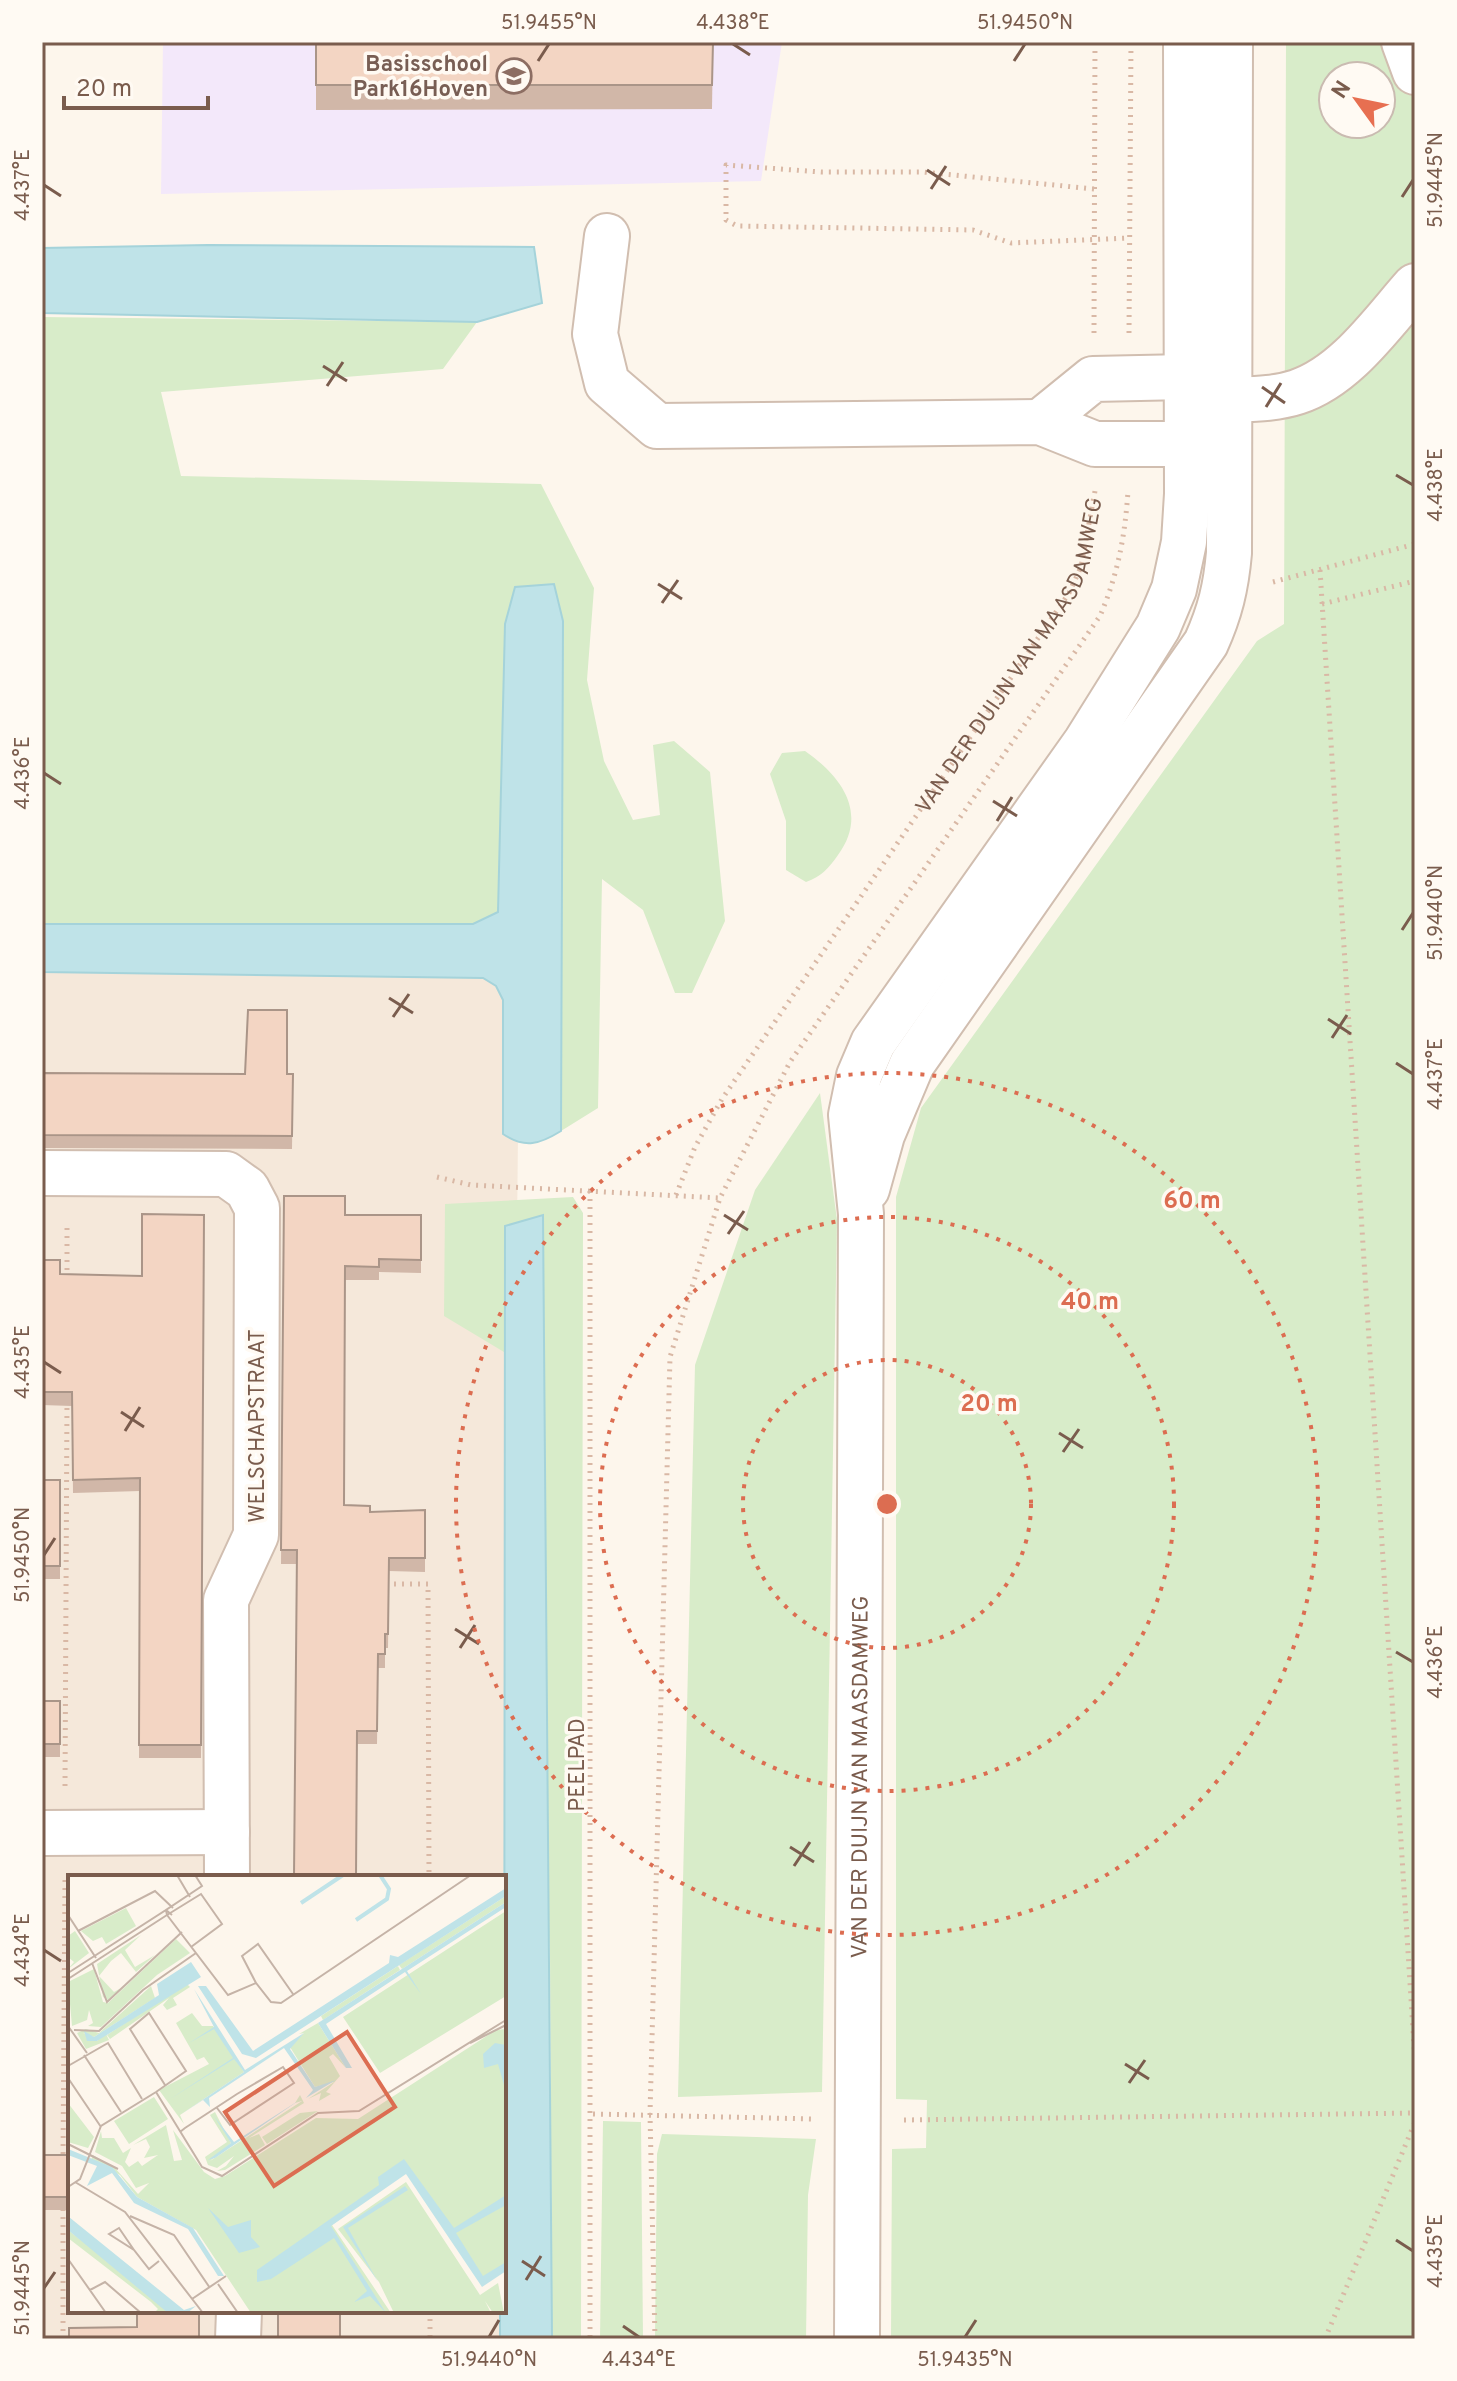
<svg xmlns="http://www.w3.org/2000/svg" width="1457" height="2381" viewBox="0 0 1457 2381" font-family="Overpass,sans-serif">
<style>
.residential{fill:#f5e8da;fill-rule:evenodd}
.education{fill:#f3e8fa}
.green{fill:#d8ecc9;fill-rule:evenodd}
.water{fill:#bfe3e8;stroke:#a5d3da;stroke-width:2}
.lines{fill:none;stroke-linecap:round;stroke-linejoin:round}
.minor-casing{stroke:#d1beb0;stroke-width:48}
.path{stroke:#d9b8a5;stroke-width:5;stroke-dasharray:2 6;stroke-linecap:butt}
.minor{stroke:#fff;stroke-width:44}
.wall{fill:#d1b7a8}
.building{fill:#f3d5c3;stroke:#aa9588;stroke-width:2}
.ticks{fill:none;stroke:#7a5c4d;stroke-width:3}
.ring{fill:none;stroke:#dc6d51;stroke-width:4;stroke-dasharray:4 8}
.labels{text-anchor:middle;stroke-width:7;stroke-linejoin:round;paint-order:stroke}
.education-label{font-size:22px;font-weight:bold;fill:#785e54;stroke:#fffaf3;text-anchor:end}
.street-label{font-size:22px;fill:#7a5c4d;stroke:#fffaf3}
.inset-river{fill:none;stroke:#bfe3e8;stroke-width:4}
.inset-road{fill:none;stroke:#c5b3a7;stroke-width:2}
.view{fill:#dc6d51;fill-opacity:0.15;stroke:#dc6d51;stroke-width:4}
.inset-edge{fill:none;stroke:#7a5c4d;stroke-width:4}
.centre{fill:#dc6d51;stroke:#fffaf3;stroke-width:4}
.ring-label{font-size:24px;text-anchor:middle;font-weight:bold;fill:#dc6d51;stroke:#fffaf3;stroke-width:7;stroke-linejoin:round;paint-order:stroke}
.neatline{fill:none;stroke:#7a5c4d;stroke-width:3}
.ticks-label{font-size:20px;text-anchor:middle;fill:#7a5c4d}
</style>
<rect width="100%" height="100%" fill="#fdf6ec"/>
<path class="residential" d="M520,932L506,2339H42V937ZM70,1877H504V2311H70Z"/>
<path class="education" d="M163,42H782L761,181L161,194Z"/>
<g class="green">
<path d="M1286,42H1415V2339H891L892,2149L926,2148L927,2100L896,2099V1197L921,1108L1257,641L1284,624ZM1333,76H1381V124H1333Z"/>
<path d="M42,317L477,322L443,369L161,392L181,476L541,484L594,588L587,680L604,761L633,820L660,815L653,745L674,741L710,772L725,921L692,993H675L643,910L602,879L598,1108L561,1131L563,621L554,584L498,912L473,924H42Z"/>
<path d="M805,751C841,776 869,813 838,855C828,869 822,876 806,882L786,870V821L770,774L782,753Z"/>
<path d="M820,1093L837,1220L822,2092L678,2097L695,1365L755,1190Z"/>
<path d="M573,1197L583,1213L581,2339H552L550,1952L505,1226L504,1352L444,1316L445,1204Z"/>
<path d="M603,2121L641,2122L643,2339H600Z"/>
<path d="M662,2134L816,2139L808,2195L806,2339H655L657,2154Z"/>
</g>
<g class="water">
<path d="M208,245L534,247L542,303L477,322L42,313V248Z"/>
<path d="M554,584L563,621L561,1131C540,1144 525,1149 503,1134V1000L496,986L483,978L42,972V924H473L498,912L505,624L515,587Z"/>
<path d="M543,1215L552,2339H500V2311H504L505,1226Z"/>
</g>
<g class="lines">
<defs>
<g id="minor">
<path d="M1404,42L1415,72"/>
<path d="M607,236L595,334L607,383L657,426L1040,422L1095,444H1188L1209,422"/>
<path d="M1229,400C1252,399 1276,399 1297,392C1346,376 1382,323 1415,286"/>
<path d="M1040,422L1093,379L1186,377L1213,391"/>
<path d="M42,1173L226,1174L247,1189L257,1208L256,1535L226,1600L227,1877"/>
<path d="M867,1189L882,1135L912,1064L1206,643C1220,612 1226,587 1229,553L1230,42"/>
<path d="M42,1833L227,1832"/>
<path d="M238,2339L239,2311"/>
<path id="s2" d="M857,2339L861,1214L851,1115L859,1076L873,1043L1086,742L1158,627L1174,589L1184,542L1187,494L1186,42"/>
</g>
</defs>
<use href="#minor" class="minor-casing"/>
<g class="path">
<path d="M1094,189L923,172H821L726,165V220L737,226L973,230L1011,243L1130,238"/>
<path d="M1094,333L1095,42"/>
<path d="M1129,333L1131,42"/>
<path d="M1320,570L1415,2061"/>
<path d="M1273,582L1415,544"/>
<path d="M1322,604L1415,581"/>
<path d="M437,1177L471,1185L720,1198"/>
<path d="M590,1191V2339"/>
<path id="s1" d="M676,1195L695,1147L722,1099L1069,593L1081,567L1095,491"/>
<path d="M67,1278V1223"/>
<path d="M386,1584H428L429,1877"/>
<path d="M65,1786L67,1400"/>
<path d="M593,2114L814,2119"/>
<path d="M904,2120L1415,2113"/>
<path d="M63,2162L65,1880"/>
<path d="M430,2311V2339"/>
<path d="M63,2339V2204"/>
<path d="M655,2339L650,2114L670,1357L720,1198L790,1062L1100,616C1118,574 1125,536 1128,491"/>
<path d="M1325,2339L1415,2122"/>
</g>
<use href="#minor" class="minor"/>
</g>
<g class="wall">
<path d="M316,42H713L712,109L316,110Z"/>
<path d="M42,1073L293,1074L292,1149L42,1148Z"/>
<path d="M284,1196L345,1215H421V1273L379,1272V1280H345L344,1505L370,1512L425,1510V1572L389,1571L388,1648H385V1668H378L377,1744H357L296,1564H281Z"/>
<path d="M204,1215L201,1758H139L140,1491L73,1493L72,1406L42,1405V1260L60,1274L142,1276Z"/>
<rect x="42" y="1480" width="18" height="99"/>
<rect x="42" y="1701" width="18" height="56"/>
<rect x="42" y="2155" width="28" height="55"/>
</g>
<g class="building">
<path d="M316,42H713L712,85H316Z"/>
<path d="M248,1010H287V1074H293L292,1136L42,1135V1073L245,1074Z"/>
<path d="M284,1196H345V1215H421V1260L379,1259V1267L345,1266L344,1505L370,1506V1512L425,1510V1558H389L388,1634H385V1654H378L377,1731H357L356,1877H294L297,1550H281Z"/>
<path d="M142,1214L204,1215L201,1745H139L140,1478L73,1480L72,1392H42V1260H60V1274L142,1276Z"/>
<rect x="42" y="1480" width="18" height="86"/>
<rect x="42" y="1701" width="18" height="43"/>
<rect x="42" y="2155" width="28" height="42"/>
<path d="M137,2311H199V2339H69V2328L137,2327Z"/>
<rect x="278" y="2311" width="62" height="28"/>
</g>
<path class="ticks" d="M733,44L750,55M538,61L549,44M1014,61L1025,44M927,170L950,185M44,185L61,196M931,189L946,166M1402,197L1413,180M323,366L347,381M327,386L343,362M1262,387L1285,403M1266,407L1281,383M1396,475L1413,485M658,584L682,599M662,603L678,580M44,773L61,784M993,801L1017,816M997,821L1012,797M1402,930L1413,913M389,998L413,1013M393,1017L409,994M1328,1019L1351,1034M1332,1038L1347,1015M1396,1063L1413,1074M724,1215L748,1230M728,1234L744,1211M44,1362L61,1373M121,1412L144,1427M125,1431L140,1407M1059,1433L1083,1448M1063,1452L1079,1429M44,1555L55,1538M455,1629L479,1644M460,1648L475,1625M1396,1652L1413,1662M790,1847L814,1862M794,1866L810,1842M44,1950L61,1961M1125,2064L1149,2079M1129,2083L1145,2060M1396,2240L1413,2251M522,2261L545,2276M526,2280L541,2256M44,2288L55,2272M623,2326L639,2337M489,2337L499,2320M965,2337L976,2320"/>
<g class="ring">
<circle cx="887" cy="1504" r="144"/>
<circle cx="887" cy="1504" r="287"/>
<circle cx="887" cy="1504" r="431"/>
</g>
<defs>
<symbol id="school-ring" viewBox="-11 -11 22 22"><circle r="9.5" fill="#fffaf3" stroke="#8d6e63" stroke-width="1.5"/><path d="M0-5L7-2L0 1L-7-2ZM-4 1L0 2.5L4 1V4Q0 6-4 4Z" fill="#8d6e63"/></symbol>
</defs>
<g fill-rule="evenodd">
<use href="#school-ring" x="494" y="56" width="40" height="40"/>
</g>
<g class="labels">
<g class="education-label">
<text x="488" y="71">Basisschool<tspan x="488" dy="25">Park16Hoven</tspan></text>
</g>
<g class="street-label">
<text dy="8" stroke="none"><textPath href="#s1" startOffset="638">VAN DER DUIJN VAN MAASDAMWEG</textPath></text>
<text transform="translate(256 1426) rotate(-90)" y="8">WELSCHAPSTRAAT</text>
<text transform="translate(576 1765) rotate(-90)" y="8">PEELPAD</text>
<text dy="8" stroke="none"><textPath href="#s2" startOffset="562">VAN DER DUIJN VAN MAASDAMWEG</textPath></text>
</g>
</g>
<g transform="translate(68 1875)">
<rect width="438" height="438" fill="#fdf6ec"/>
<path d="M438,21V27L334,94L331,90ZM58,33L68,51L38,69L34,62L25,66L13,56ZM438,36V121L312,198L275,142ZM7,56L21,78L0,94L6,87L0,82V61ZM73,60L57,75L67,92L87,80L68,97L53,78L43,86L31,101L46,117L53,113L40,125L35,122L29,89ZM108,64L122,78L89,100L33,152L20,151L25,148L21,135L19,145L4,151L0,107L26,94L35,127L40,128ZM330,91L332,95L255,145L253,141ZM118,108L122,112L105,123L109,130L99,135L95,130L101,123L42,164L39,160ZM83,111L87,123L26,162L15,158L29,166L38,159L41,165L18,174L9,158L18,154L31,158ZM124,138L134,151H145L176,197L112,240L116,249L91,215L141,189L136,182L129,185L108,148ZM250,148L278,193L265,179L261,182L272,201L258,217L263,219L251,226L253,218L240,224L266,207L247,212L222,172L236,158L231,159ZM438,154V392L417,406L339,295L264,350L323,438H183L128,355L69,322L52,300L23,285L25,280L47,293L70,319L81,308L68,313L54,291L27,277L33,256L34,263H46L55,278L63,273L57,287L61,292L70,286L74,291L90,280L76,283L82,272L78,264L65,270L98,250L106,286L114,285L105,255L136,297L147,304L157,301L248,243L290,244L428,155ZM232,220L236,228L181,263L191,259L197,270L157,295L149,296L158,291L166,281L149,293L140,290L137,282L159,267L142,240L147,237L163,268L142,286L234,226L227,228ZM86,222L100,244L61,269L46,246ZM0,228L26,262L20,273L0,267ZM250,236L199,269L194,262L232,238ZM338,307L412,420L430,408L436,438H425L417,426L423,438H326L311,407L270,354ZM0,355L82,419L100,438H86L90,434L83,427L0,363Z" fill="#d8ecc9"/>
<path d="M438,13V21L188,183L174,179L130,111H138L185,176L321,88L322,80L330,82ZM438,27V32L339,96L353,119L337,97L258,149L284,193H278L250,148ZM123,87L133,102L29,166H19L16,156L26,162L91,120L89,109ZM126,114L177,195L236,158L222,174L247,212L268,205L238,223L245,215L216,173L141,223L142,232L135,225L112,240L176,197L166,184L102,224L165,183L146,154L121,168L146,152ZM427,168L438,170V217L430,189L416,193L415,179ZM233,224L147,283L140,285L163,268L146,241L166,267ZM0,274L44,292L69,322L125,353L156,401H150L120,354L66,328L44,298L19,311L29,291L0,280ZM336,284L386,353L438,320V330L388,358L415,401L438,387V396L414,412L338,299L263,351L318,438L302,421L286,427L299,416L266,363L203,404L189,407V395L311,310L310,302ZM337,311L340,315L280,353L310,407L275,352ZM140,333L160,352L183,345V362L192,372L171,378ZM1,342L116,435L128,431L119,438H100L0,355Z" fill="#bfe3e8"/>
<path class="inset-river" d="M233,28L275,0M288,45L319,24L321,14L312,0"/>
<path class="inset-road" d="M109,0L122,22M0,40L28,83M10,56L87,16L105,33M123,72L154,49L133,19L99,40L98,35L134,11L127,0M24,88L39,127L114,57M0,98L98,35L104,40M0,104L99,40L160,120L188,108L203,127L213,128L403,0M188,108L174,81L190,69L225,119M0,151L19,178M6,155L31,156L75,115L128,78M402,168L438,150M16,180L53,237M0,191L40,168L74,224M0,203L33,252M88,217L134,292L154,301L250,238L291,236L438,145M112,257L117,253L169,219L215,192L226,208L162,250L149,233M0,269L50,294M7,307L57,337L135,438M0,312L12,304L33,251L88,217L118,196L81,138L62,154L97,210M62,341L106,360L142,413M66,375L51,353L41,359L66,375L81,394L91,386M0,384L38,438M150,409L170,438M22,415L37,407L73,438M124,424L158,401"/>
<path class="view" d="M279,157L327,232L206,311L157,237Z"/>
<rect width="438" height="438" class="inset-edge"/>
</g>
<circle cx="887" cy="1504" r="12" class="centre"/>
<g class="ring-label">
<text x="1192" y="1208">60 m</text>
<text x="1090" y="1309">40 m</text>
<text x="989" y="1411">20 m</text>
</g>
<rect width="1457" height="2381" fill="none" stroke="#fffaf3" stroke-width="88"/>
<g transform="translate(1357 100) rotate(303)"><circle r="38" fill="#fffaf3" stroke="#cabbb1" stroke-width="2"/>
<path d="M0-6L14 30L0 20L-14 30Z" fill="#e76f51"/>
<text y="-12" font-size="22" font-weight="bold" text-anchor="middle" fill="#7a5c4d">N</text>
</g>
<path d="M64 96v12h144v-12" fill="none" stroke="#7a5c4d" stroke-width="4"/>
<text x="76" y="96" font-size="24" fill="#7a5c4d" stroke="#fffaf3" stroke-width="6" paint-order="stroke">20 m</text>
<rect x="44" y="44" width="1369" height="2293" class="neatline"/>
<g class="ticks-label">
<text x="549" y="29">51.9455°N</text>
<text x="733" y="29">4.438°E</text>
<text x="1025" y="29">51.9450°N</text>
<text transform="translate(1435 180) rotate(-90)" y="7">51.9445°N</text>
<text transform="translate(22 185) rotate(-90)" y="7">4.437°E</text>
<text transform="translate(1435 485) rotate(-90)" y="7">4.438°E</text>
<text transform="translate(22 773) rotate(-90)" y="7">4.436°E</text>
<text transform="translate(1435 913) rotate(-90)" y="7">51.9440°N</text>
<text transform="translate(1435 1074) rotate(-90)" y="7">4.437°E</text>
<text transform="translate(22 1362) rotate(-90)" y="7">4.435°E</text>
<text transform="translate(22 1555) rotate(-90)" y="7">51.9450°N</text>
<text transform="translate(1435 1662) rotate(-90)" y="7">4.436°E</text>
<text transform="translate(22 1950) rotate(-90)" y="7">4.434°E</text>
<text transform="translate(1435 2251) rotate(-90)" y="7">4.435°E</text>
<text transform="translate(22 2288) rotate(-90)" y="7">51.9445°N</text>
<text x="489" y="2366">51.9440°N</text>
<text x="639" y="2366">4.434°E</text>
<text x="965" y="2366">51.9435°N</text>
</g>
</svg>
